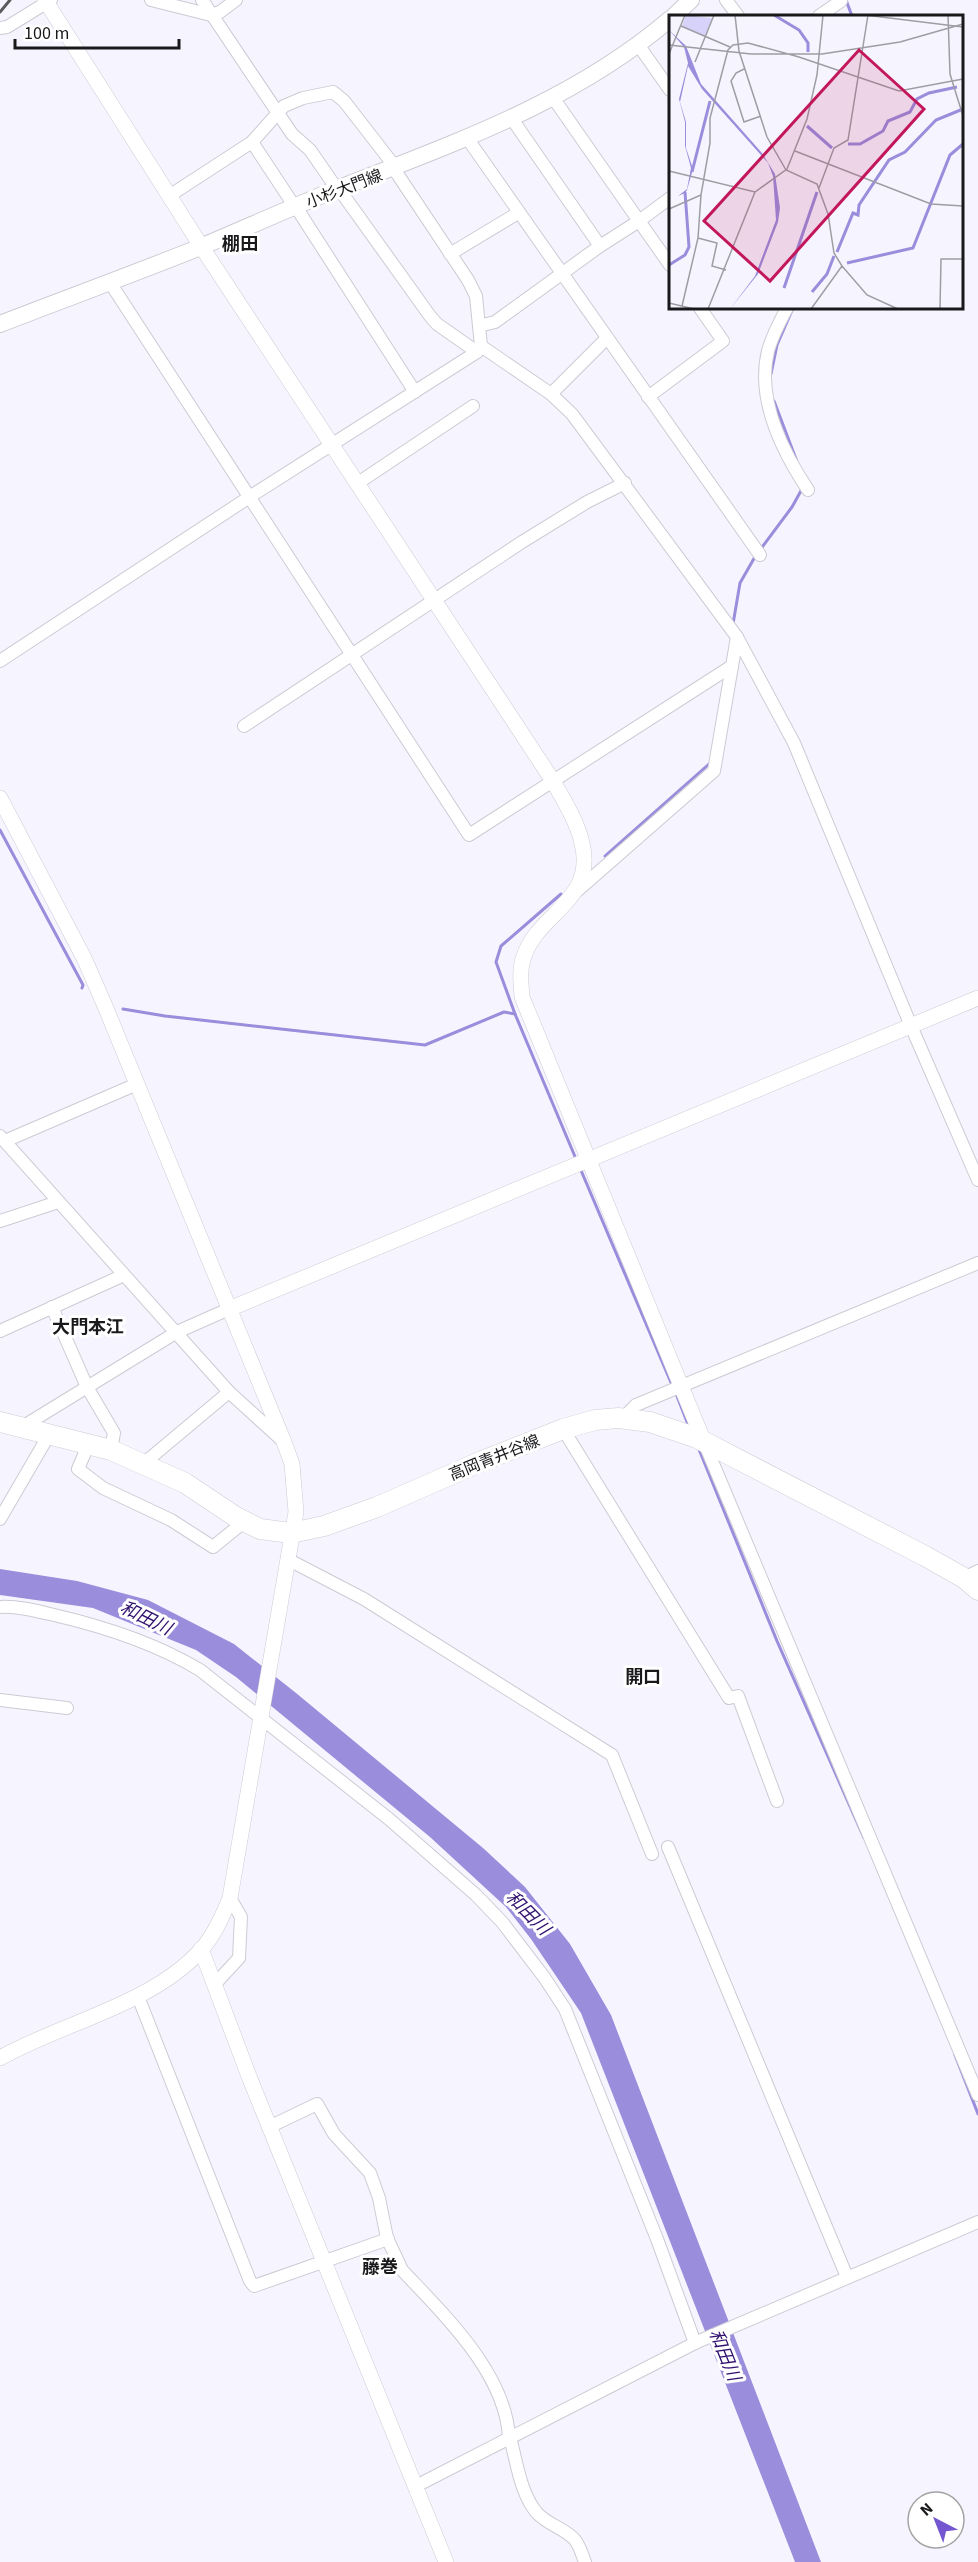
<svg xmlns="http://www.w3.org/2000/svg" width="978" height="2562" viewBox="0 0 978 2562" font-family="'Source Sans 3','Noto Sans JP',sans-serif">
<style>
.water{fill:#998ddc}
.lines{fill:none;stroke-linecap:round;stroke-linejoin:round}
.stream{stroke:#998ddc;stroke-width:3}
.minor-casing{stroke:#cccbd4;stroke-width:14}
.tertiary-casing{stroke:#cccbd4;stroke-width:16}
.secondary-casing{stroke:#cccbd4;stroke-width:18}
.primary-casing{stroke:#cccbd4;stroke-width:21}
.minor{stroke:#fff;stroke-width:12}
.tertiary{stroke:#fff;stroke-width:15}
.secondary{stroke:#fff;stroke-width:16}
.primary{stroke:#fff;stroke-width:20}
.rail{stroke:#5b5a5f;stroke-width:3}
.labels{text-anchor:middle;stroke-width:6;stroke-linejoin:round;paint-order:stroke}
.street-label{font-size:16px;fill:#19181b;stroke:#fff}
.neighbourhood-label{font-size:18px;font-weight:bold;fill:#19181b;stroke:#fff}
.water-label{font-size:18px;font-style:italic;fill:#31126f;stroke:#fff}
.inset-river{fill:none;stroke:#998ddc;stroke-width:3}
.inset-road{fill:none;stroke:#9e9da4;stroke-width:1.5}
.view{fill:#c2185b;fill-opacity:0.15;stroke:#c2185b;stroke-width:3}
.inset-edge{fill:none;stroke:#19181b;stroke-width:3}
</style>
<rect width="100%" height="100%" fill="#f6f5ff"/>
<path class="water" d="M0,1569L77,1581L148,1600L234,1644L296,1693L483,1848L525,1887L570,1944L611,2015L821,2562H795L581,2013L531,1939L506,1907L430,1837L236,1677L196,1650L93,1608L0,1595Z"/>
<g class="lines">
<g class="stream">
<path d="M846,0L852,16"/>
<path d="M771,374L777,345L793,308"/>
<path d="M774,401L799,467"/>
<path d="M760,550L792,507L802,489"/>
<path d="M733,624L740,583L756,555"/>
<path d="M0,830L83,985L82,988"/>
<path d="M605,856L709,764"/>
<path d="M123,1009L165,1016L425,1045L504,1012L515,1014L576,1159"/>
<path d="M515,1014L496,962L501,946L561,894"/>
<path d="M580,1168L672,1385"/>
<path d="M675,1391L689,1427"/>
<path d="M698,1447L777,1641L864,1838"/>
<path d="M955,2055L978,2114"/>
</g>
<defs>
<g id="minor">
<path d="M151,0L211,15L220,12L236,0"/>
<path d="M202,0L292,134L310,150L337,189"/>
<path d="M726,0L738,16"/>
<path d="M819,16L841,1"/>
<path d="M0,28L7,27L51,0"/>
<path d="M639,46L670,90"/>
<path d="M554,99L639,221L600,246"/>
<path d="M467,138L760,555"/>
<path d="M252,142L295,207"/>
<path d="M339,189L430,316L437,324L477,352"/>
<path d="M169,196L252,142L284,106L303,98L333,92L344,101L396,168"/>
<path d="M670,198L639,221L670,265"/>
<path d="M296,207L415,392"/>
<path d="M450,254L518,213"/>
<path d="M109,281L469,835L732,666"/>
<path d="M787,308C780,321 772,336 768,351C756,399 782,451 808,490"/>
<path d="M479,326L495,322L600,246L512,119"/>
<path d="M481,346L551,394L572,414L737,637L794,743L911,1026L978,1180"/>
<path d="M551,394L606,339"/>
<path d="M648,397L723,341L700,308"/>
<path d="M358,483L473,406"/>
<path d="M0,661L251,496L477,352L481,346L476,296L468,280L394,169"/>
<path d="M244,726L522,542L587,502L625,483"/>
<path d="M577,891L714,771L737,637"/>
<path d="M0,1136L229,1392L283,1441"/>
<path d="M5,1141L137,1084"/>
<path d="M0,1221L58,1202"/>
<path d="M52,1307L87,1387L114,1433L111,1450"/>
<path d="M0,1331L124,1275"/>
<path d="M622,1419L636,1405L978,1263"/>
<path d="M22,1427L177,1332L229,1309"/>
<path d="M563,1429L729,1698L738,1696L777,1801"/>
<path d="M704,1442L978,2095"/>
<path d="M89,1443L78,1469L103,1488L171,1520L213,1547L245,1521"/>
<path d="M143,1464L229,1392"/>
<path d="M0,1519L50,1433"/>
<path d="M287,1559L364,1599L612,1755L652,1854"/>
<path d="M964,1578L978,1571"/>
<path d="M0,1607C18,1606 37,1611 54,1615C106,1627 155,1643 200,1670L389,1819L476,1895L502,1922L544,1977L565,2009L657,2239L695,2343"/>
<path d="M0,1700L67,1708"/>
<path d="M668,1847L847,2277"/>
<path d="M215,1984L239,1958L241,1917L230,1898"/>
<path d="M139,1999L250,2281L254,2286L388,2239"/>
<path d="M271,2126L317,2104L334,2134L370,2173L379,2198L387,2238L402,2270C444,2315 506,2373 509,2438"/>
<path d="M510,2438C517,2462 520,2493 537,2513C548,2525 566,2529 575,2540C580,2546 582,2555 585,2562"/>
<path d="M416,2486L697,2342L978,2222"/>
</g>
<g id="tertiary">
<path d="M45,0L201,246L553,781C564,801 577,821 582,843C596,901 539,912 524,956C519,969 521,983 522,997L704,1442"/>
<path d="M0,798L84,958L105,1006L284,1442L292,1464L296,1512L230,1898C223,1915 214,1936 201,1950C151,2005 64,2022 0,2058"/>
<path d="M229,1309L978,998"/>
<path d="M201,1949L250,2079L446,2562"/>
</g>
<g id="secondary">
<path d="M674,16L691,0"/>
<path d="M0,324C67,298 136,273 203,246C248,227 292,207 337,189C454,143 573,102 670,19"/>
</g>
<path id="primary" d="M0,1422L111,1450L185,1483L236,1517L260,1529L291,1533L324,1526L377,1507L482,1461L563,1429L595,1420L618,1418L650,1422L697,1438L925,1556L964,1578L978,1590"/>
</defs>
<use href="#minor" class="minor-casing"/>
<use href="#tertiary" class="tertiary-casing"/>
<use href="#secondary" class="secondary-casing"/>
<use href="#primary" class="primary-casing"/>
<use href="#minor" class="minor"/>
<use href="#tertiary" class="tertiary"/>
<use href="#secondary" class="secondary"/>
<use href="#primary" class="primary"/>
<path class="rail" d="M0,12L10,0"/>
</g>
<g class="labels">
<g class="street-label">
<text transform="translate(344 188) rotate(-21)" y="6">小杉大門線</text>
<text transform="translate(494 1457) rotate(-22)" y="6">高岡青井谷線</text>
</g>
<g class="neighbourhood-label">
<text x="240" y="250">棚田</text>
<text x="88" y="1333">大門本江</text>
<text x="643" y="1683">開口</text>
<text x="380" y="2273">藤巻</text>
</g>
<g class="water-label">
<text transform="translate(146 1618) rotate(26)" y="6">和田川</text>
<text transform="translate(528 1913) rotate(45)" y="6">和田川</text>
<text transform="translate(725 2355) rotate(68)" y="6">和田川</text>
</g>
</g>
<g transform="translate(669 15)">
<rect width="294" height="294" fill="#f6f5ff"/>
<path d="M17,0L43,3L36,21L13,11Z" fill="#d6d2fa"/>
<path d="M0,15L17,31L32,69L93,138L106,159L111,193L109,207L89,259L61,294L86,261L107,205L104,161L99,148L33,74L19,51L11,87L17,107V133L24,154L18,175L16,178L9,181L18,174L22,153L16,131V107L10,84L19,48L15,32Z" fill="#998ddc"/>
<path class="inset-river" d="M105,0L130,15L139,28V37M138,111L163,133M179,129H191L214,116L219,106L241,97L248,84L260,78L288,72M23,157L41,86M168,237L184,198L189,200L190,190L220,145L236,137L267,105L294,94M178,248L244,233L281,140L294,129M0,250L16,240L20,232L16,177M115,273L148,177M143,277L158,259L165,241"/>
<path class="inset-road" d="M66,0L70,36L98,122L117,155L148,169L159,199L165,238L173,251L142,294M196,0L294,12M279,0L281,59L294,101M12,11L61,32M0,30L82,39H153L231,27L294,9M0,39L16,0M26,47L45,0M75,54L67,58L62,66L75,107L92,101M126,136L262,189L294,191M0,156L86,177L118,154L138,104L148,60L154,0M150,173L165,133L179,125L199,0M0,194L32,180L41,128V103L59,35L64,30L79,28L130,42L230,76L294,64M29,223L48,228L43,251L57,255M173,251L198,280L229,294M0,288L25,294M13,291L29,223L32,180M39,294L86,177M271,294L272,244H294"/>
<path class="view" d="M190,35L255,94L101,266L35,206Z"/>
<rect width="294" height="294" class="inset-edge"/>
</g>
<g transform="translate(936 2520) rotate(318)"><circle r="28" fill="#ffffff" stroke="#a3a3a4" stroke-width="1.5"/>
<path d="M0-4.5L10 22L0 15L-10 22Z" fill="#7356d0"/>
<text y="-9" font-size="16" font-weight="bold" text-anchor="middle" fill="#19181b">N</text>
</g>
<path d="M15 39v9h164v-9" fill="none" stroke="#19181b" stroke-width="3"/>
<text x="24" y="39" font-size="18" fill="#19181b" stroke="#ffffff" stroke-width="4.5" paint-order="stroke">100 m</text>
</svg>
